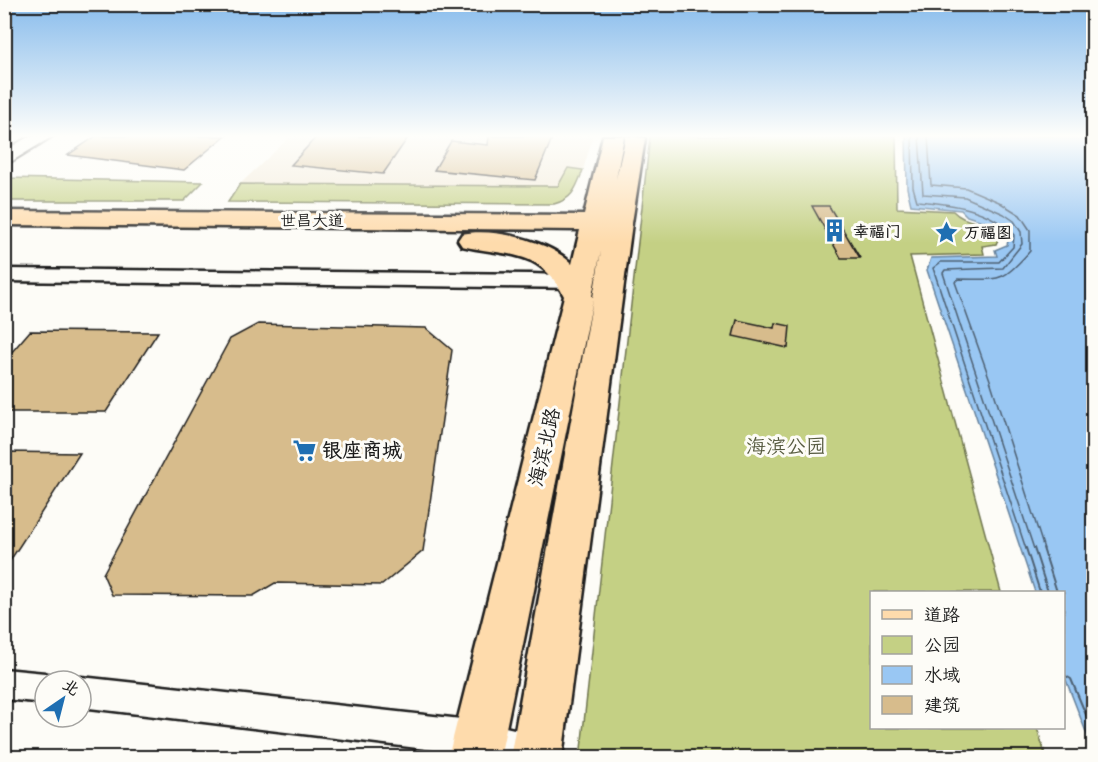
<svg xmlns="http://www.w3.org/2000/svg" width="1098" height="762" viewBox="0 0 1098 762" font-family="'Indie Flower','LXGW WenKai TC',sans-serif">
<style>
.built{fill:#f2e9d7}
.green{fill:#c4d084;stroke:#707650;stroke-width:1.5}
.water{fill:#99c7f3;stroke:#67839d;stroke-width:1.5}
.lines{fill:none;stroke-linecap:round;stroke-linejoin:round}
.shore-far1{stroke:#4e6072;stroke-width:1.5}
.shore{stroke:#4e6072;stroke-width:2}
.building{fill:#d7bc8c;stroke:#1c1c1c;stroke-width:1.5}
.minor-casing{stroke:#1c1c1c;stroke-width:5}
.secondary-casing{stroke:#1c1c1c;stroke-width:4}
.primary-casing{stroke:#1c1c1c;stroke-width:5}
.minor{fill:#fdfcf7;fill-rule:evenodd}
.secondary{fill:#fdfcf7;fill-rule:evenodd}
.primary{fill:#fedbac;fill-rule:evenodd}
.labels{text-anchor:middle;stroke-width:6;stroke-linejoin:round;paint-order:stroke}
.far-street-label{font-size:16px;fill:#1c1c1c;stroke:#fdfcf7}
.far-poi-label{font-size:16px;font-weight:bold;fill:#1c1c1c;stroke:#fdfcf7;text-anchor:start}
.park-label{font-size:20px;fill:#575b40;stroke:#fdfcf7}
.street-label{font-size:20px;fill:#1c1c1c;stroke:#fdfcf7}
.poi-label{font-size:20px;font-weight:bold;fill:#1c1c1c;stroke:#fdfcf7;text-anchor:start}
</style>
<rect width="100%" height="100%" fill="#fdfcf7"/>
<filter id="ink" filterUnits="userSpaceOnUse"><feTurbulence type="fractalNoise" baseFrequency=".0167" numOctaves="2"/><feDisplacementMap in="SourceGraphic" scale="12" xChannelSelector="R" yChannelSelector="G"/><feConvolveMatrix kernelMatrix="1 2 1 2 8 2 1 2 1" color-interpolation-filters="sRGB"/></filter>
<g filter="url(#ink)">
<path class="built" d="M291,136H593L583,170L568,169L559,186L240,184Z"/>
<g class="green">
<path d="M650,136H896L897,208L953,211C966,225 984,219 1000,235L996,244L982,246L984,254L910,256L1001,592H872V728H1037L1046,757L580,758Z"/>
<path d="M568,168L583,170C576,188 573,199 554,204L228,202L240,184L558,186Z"/>
<path d="M5,178L203,182L184,201H5Z"/>
</g>
<path class="water" d="M906,136H1093V750L1064,675V592H1035L927,270L931,258L997,256L995,250L1007,245L1009,237L998,226L967,216L961,210L911,205L907,188Z"/>
<g class="lines">
<g class="shore-far1">
<path d="M912,136L913,187L917,201C952,204 989,208 1014,235L1013,247L999,262H941L933,268L1026,549"/>
<path d="M919,136L923,194L965,197L1004,214L1014,221L1021,232L1022,244L1003,268L945,270L943,273L1034,549"/>
<path d="M928,136L931,185L966,188L999,202L1020,215L1030,230V251C1001,284 1001,279 958,279L955,282L990,380L1044,549"/>
</g>
<g class="shore">
<path d="M1026,548L1040,592"/>
<path d="M1034,548L1048,592"/>
<path d="M1043,548L1057,592"/>
<path d="M1064,675L1071,679L1094,734"/>
</g>
</g>
<g class="building">
<path d="M96,136H225L184,170L68,155Z"/>
<path d="M317,136H409L383,174L291,165Z"/>
<path d="M489,136H553L535,180L434,170L451,141L488,145Z"/>
<path d="M812,206H829L860,258H841Z"/>
<path d="M737,320L774,328L775,323L790,326L788,348L733,336Z"/>
<path d="M258,324L426,328L452,350L423,551L382,585L275,583L253,596L112,595L103,574L230,339Z"/>
<path d="M30,331L158,332L106,412H4V361Z"/>
<path d="M4,452L80,453L4,570Z"/>
</g>
<g class="lines">
<defs>
<g id="minor">
<path d="M4,269L531,274L583,276L592,282L583,288L4,281Z"/>
<path d="M4,669L45,673L56,677L57,681H45V703L4,699Z"/>
<path d="M81,677L479,721L549,737L553,749L550,758H500L81,707V681H70Z"/>
</g>
<path id="secondary" d="M30,136H53L4,166V151Z"/>
<path id="primary" d="M603,136H624L616,179L626,136L645,138L632,223L562,758H510L593,299L500,758H448L564,296C539,247 507,257 462,246L458,240L462,234C492,227 550,241 572,264L580,230L4,225V211L584,215ZM601,251L593,297L592,296Z"/>
</defs>
<use href="#minor" class="minor-casing"/>
<use href="#secondary" class="secondary-casing"/>
<use href="#primary" class="primary-casing"/>
<use href="#minor" class="minor"/>
<use href="#secondary" class="secondary"/>
<use href="#primary" class="primary"/>
</g>
</g>
<linearGradient id="sky" x2="0" y2="1"><stop stop-color="#88bcec"/><stop offset="0.56" stop-color="#fefefb"/><stop offset="1" stop-color="#fefefb" stop-opacity="0"/></linearGradient>
<rect width="1098" height="243" fill="url(#sky)"/>
<defs>
<symbol id="building-bare" viewBox="-9 -9 18 18"><path d="M-4-6H4V6H1V3H-1V6H-4ZM-2.5-4.3h1.7v1.8h-1.7ZM.8-4.3h1.7v1.8H.8ZM-2.5-1h1.7V.8h-1.7ZM.8-1h1.7V.8H.8Z" fill="#1f6fb2" stroke="#fdfcf7" stroke-width="2.5" paint-order="stroke"/></symbol>
<symbol id="sight-bare" viewBox="-9 -9 18 18"><path d="M0-6L1.8-2.2L6-1.7L2.9 1.2L3.7 5.4L0 3.3L-3.7 5.4L-2.9 1.2L-6-1.7L-1.8-2.2Z" fill="#1f6fb2" stroke="#fdfcf7" stroke-width="2.5" paint-order="stroke"/></symbol>
<symbol id="supermarket-bare" viewBox="-9 -9 18 18"><path d="M-6-5.5h2.5l.6 2H6L4.5 2H-2.5L-4.4-4H-6ZM-1.5 3.2a1.3 1.3 0 1 0 .1 0ZM3 3.2a1.3 1.3 0 1 0 .1 0Z" fill="#1f6fb2" stroke="#fdfcf7" stroke-width="2.5" paint-order="stroke"/></symbol>
</defs>
<g fill-rule="evenodd">
<use href="#building-bare" x="818" y="214" width="33" height="33"/>
<use href="#sight-bare" x="930" y="216" width="33" height="33"/>
<use href="#supermarket-bare" x="288" y="434" width="33" height="33"/>
</g>
<g class="labels">
<g class="far-street-label">
<text x="312" y="226">世昌大道</text>
</g>
<g class="far-poi-label">
<text x="853" y="237">幸福门</text>
<text x="964" y="238">万福图</text>
</g>
<g class="park-label">
<text x="786" y="453">海滨公园</text>
</g>
<g class="street-label">
<text transform="translate(544 447) rotate(-77)" y="7">海滨北路</text>
</g>
<g class="poi-label">
<text x="322" y="457">银座商城</text>
</g>
</g>
<rect width="1098" height="762" fill="none" stroke="#fdfcf7" stroke-width="24"/>
<rect x="12" y="12" width="1074" height="738" fill="none" stroke="#1c1c1c" stroke-width="2" filter="url(#ink)"/>
<rect x="870" y="591" width="195" height="138" fill="#fdfcf7" stroke="#a3a29f" stroke-width="1.5"/>
<rect x="882" y="610" width="30" height="9" fill="#fedbac" stroke="#a3a29f" stroke-width="1.5"/>
<text x="924" y="621" font-size="18" fill="#1c1c1c">道路</text>
<rect x="882" y="636" width="30" height="18" fill="#c4d084" stroke="#a3a29f" stroke-width="1.5"/>
<text x="924" y="651" font-size="18" fill="#1c1c1c">公园</text>
<rect x="882" y="666" width="30" height="18" fill="#99c7f3" stroke="#a3a29f" stroke-width="1.5"/>
<text x="924" y="681" font-size="18" fill="#1c1c1c">水域</text>
<rect x="882" y="696" width="30" height="18" fill="#d7bc8c" stroke="#a3a29f" stroke-width="1.5"/>
<text x="924" y="711" font-size="18" fill="#1c1c1c">建筑</text>
<g transform="translate(63 699) rotate(35)"><circle r="28" fill="#fdfcf7" stroke="#a3a29f" stroke-width="1.5"/>
<path d="M0-4.5L10 22L0 15L-10 22Z" fill="#1f6fb2"/>
<text y="-9" font-size="16" font-weight="bold" text-anchor="middle" fill="#1c1c1c">北</text>
</g>
</svg>
